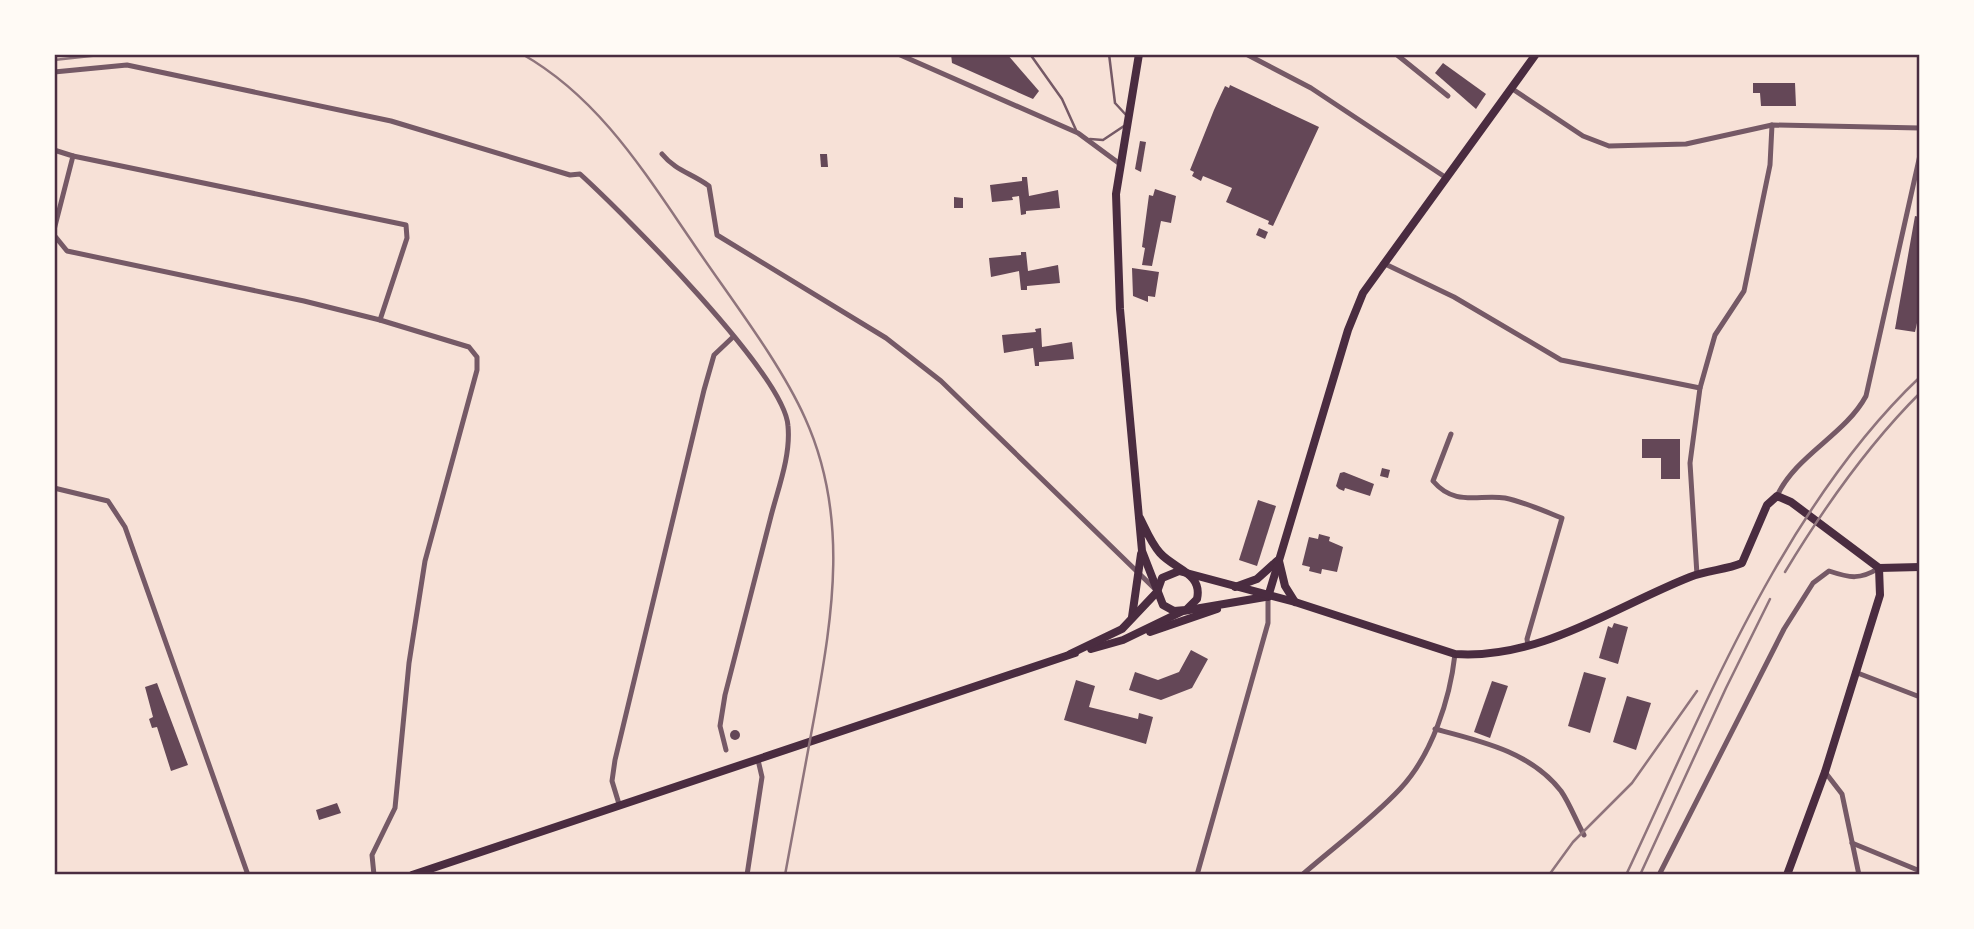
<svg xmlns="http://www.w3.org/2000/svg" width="1974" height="929" viewBox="0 0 1974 929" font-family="'PT Sans Narrow',sans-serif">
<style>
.building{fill:#644757}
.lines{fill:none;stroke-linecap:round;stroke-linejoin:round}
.service{stroke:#755966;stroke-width:2.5}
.minor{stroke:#755966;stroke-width:5}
.secondary{stroke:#4a2c40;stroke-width:8}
.rail{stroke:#8f747c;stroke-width:2.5}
.neatline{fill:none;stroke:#4a2c40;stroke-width:2.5}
</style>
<rect width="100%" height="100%" fill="#f7e1d7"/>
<g class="building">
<path d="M951,54H1007L1039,91L1033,99L952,63Z"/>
<path d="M1443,63L1486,94L1476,109L1435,73Z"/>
<path d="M1753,83H1795L1796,106H1761L1760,93H1753Z"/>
<path d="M1230,85L1319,127L1273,226L1268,224L1269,221L1226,202L1232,188L1203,176L1201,181L1192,176L1194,172L1190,170L1214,110L1225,86L1229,88Z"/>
<path d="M1140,141L1146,142L1141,172L1135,169Z"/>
<path d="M820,154H827L828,167H821Z"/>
<path d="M1022,177H1027L1029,196L1058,190L1060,208L1026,211V214L1021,215L1019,196L1012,197L1013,200L992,202L990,185L1022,181Z"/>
<path d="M1155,189L1176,196L1171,223L1161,221L1152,266L1142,265L1145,248L1142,247L1149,195L1153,196Z"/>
<path d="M954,197L963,198V208H954Z"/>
<path d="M1915,216L1920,217L1917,230L1920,231V324L1917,323L1915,332L1895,329Z"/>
<path d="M1259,228L1268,232L1265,239L1256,235Z"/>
<path d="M1021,252H1026L1028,271L1058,265L1060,283L1027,286V290H1021L1019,271L991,277L989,258L1021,255Z"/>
<path d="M1132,268L1159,272L1155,297L1148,296V302L1133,296Z"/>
<path d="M1041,328L1042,347L1072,342L1074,359L1039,362V366H1035L1033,348L1004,353L1002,335L1036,332L1035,329Z"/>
<path d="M1642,439H1680V479H1661V458H1642Z"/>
<path d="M1382,468L1390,470L1388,478L1380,476Z"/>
<path d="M1344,472L1374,484L1370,496L1345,488L1344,491L1339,489L1336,486L1340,473Z"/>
<path d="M1258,500L1276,506L1257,566L1239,560Z"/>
<path d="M1319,534L1330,537L1329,541L1343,547L1337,572L1322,569L1321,574L1309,571L1310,567L1302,565L1309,537L1318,539Z"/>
<path d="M1614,623L1628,627L1618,664L1599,658L1608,626L1612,628Z"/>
<path d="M1191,650L1208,659L1192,688L1161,700L1129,690L1135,672L1158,680L1179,672Z"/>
<path d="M1584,672L1606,678L1590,733L1568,726Z"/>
<path d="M1076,680L1095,686L1089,707L1138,719L1139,713L1153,717L1146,744L1064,720Z"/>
<path d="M1492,681L1508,686L1490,738L1474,732Z"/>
<path d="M157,683L188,765L171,771L157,727L152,728L149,719L153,717L145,687Z"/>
<path d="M1627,696L1651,703L1636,750L1613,742Z"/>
<circle cx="735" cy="735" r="5"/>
<path d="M337,803L341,813L319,820L316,810Z"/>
</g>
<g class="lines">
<g class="service">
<path d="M1030,54L1062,99L1076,130"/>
<path d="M1109,54L1115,103L1127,116"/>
<path d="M1090,139L1103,140L1124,126"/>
</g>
<g class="minor">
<path d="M898,54L1078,133L1120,164"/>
<path d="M1246,54L1311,88L1445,177"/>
<path d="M1396,54L1448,96"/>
<path d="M54,72L127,65L391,121L570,175L580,174C623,213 785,375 788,426C791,457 777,491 770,520C755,578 740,637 725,695L720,726L726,750"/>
<path d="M1511,88L1583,136L1609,146L1686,144L1772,125L1920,128"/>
<path d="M54,150L73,156L54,230"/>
<path d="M662,154C676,171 691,173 709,186L717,235L886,338L941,381L1155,589"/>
<path d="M54,235L67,251L304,301L380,320L407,238L406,225L73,156"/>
<path d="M1383,263L1454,297L1561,360L1700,388"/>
<path d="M1451,434L1433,481C1455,507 1479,494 1505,498C1524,502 1544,511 1562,518L1527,639L1528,646"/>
<path d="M54,488L108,501L125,527L248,875"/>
<path d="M1777,496C1796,455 1845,435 1866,396L1920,155"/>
<path d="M1697,575L1690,463L1700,388L1715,335L1744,291L1770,165L1772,125"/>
<path d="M1855,672L1920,697"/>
<path d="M1435,729C1481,741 1531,752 1561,791C1570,804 1576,821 1584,835"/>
<path d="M1825,772L1842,794L1859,875"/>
<path d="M619,804L612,781L615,760L704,390L714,355L733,337"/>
<path d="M1852,843L1920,871"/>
<path d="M374,875L372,855L395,808L409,663L425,561L477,370V357L469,347L380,320"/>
<path d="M747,875L762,777L758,760"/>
<path d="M1197,875L1268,623V597"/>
<path d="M1302,875C1334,847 1371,820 1400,789C1432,755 1450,699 1455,654"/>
<path d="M1659,875L1784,629L1813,583L1829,571C1850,578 1860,580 1879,568"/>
</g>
<g class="secondary">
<path d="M1139,54L1116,194L1120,309L1142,551L1163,605L1174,611L1186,610L1197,599C1203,573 1174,569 1160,553C1151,543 1146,530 1140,518"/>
<path d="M1279,561L1285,586L1295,602"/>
<path d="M1235,587L1257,579L1277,561"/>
<path d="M1268,597L1348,330L1363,293L1536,54"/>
<path d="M1132,617L1141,554"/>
<path d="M1150,632L1217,609"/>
<path d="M1091,649L1123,640L1183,611L1265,597"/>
<path d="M1070,654L1122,629L1157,592L1162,578L1179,571L1295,602L1455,654C1540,660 1614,607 1690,577C1707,570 1726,570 1742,563L1767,505L1777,496L1791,502L1879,568L1920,567"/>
<path d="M412,875L1075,653"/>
<path d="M1787,875L1825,772L1880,595L1879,568"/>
</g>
<g class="rail">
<path d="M522,54C598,97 643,170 691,240C727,294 779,360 805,418C849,515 833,613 815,713C805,767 795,821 785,875"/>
<path d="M54,60L109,54"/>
<path d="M1785,572C1823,509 1868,445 1920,393"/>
<path d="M1549,875L1573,842L1632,783L1697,691"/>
<path d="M1626,875C1705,707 1783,507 1920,377"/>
<path d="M1640,875L1726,688L1770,599"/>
</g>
</g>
<rect width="1974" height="929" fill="none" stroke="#fffaf5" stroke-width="112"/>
<rect x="56" y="56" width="1862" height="817" class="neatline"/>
</svg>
